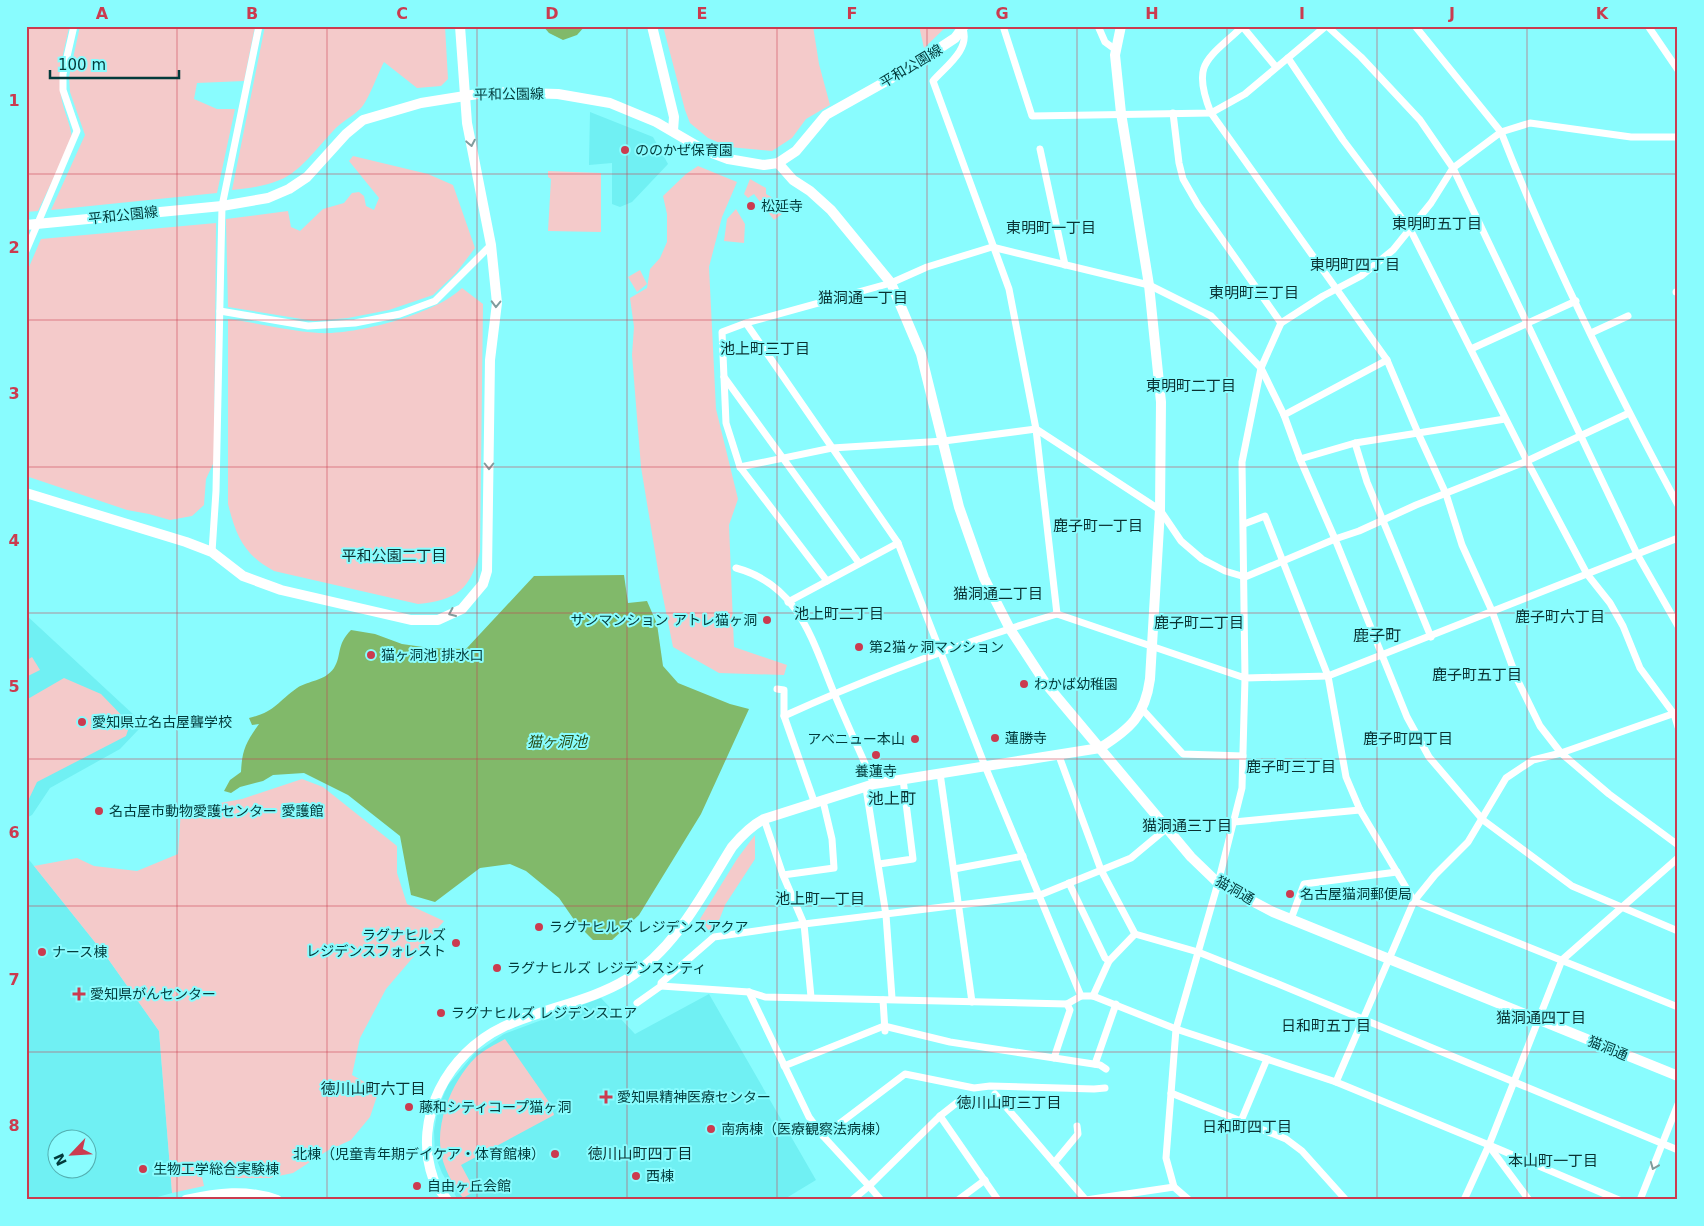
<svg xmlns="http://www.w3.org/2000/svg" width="1704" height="1226" viewBox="0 0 1704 1226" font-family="'DejaVu Sans','Noto Sans JP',sans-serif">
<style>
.built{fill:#70f0f3;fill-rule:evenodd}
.green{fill:#f4caca}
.water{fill:#81b96a}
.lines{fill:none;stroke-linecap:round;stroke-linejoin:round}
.street{stroke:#fff;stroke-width:7}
.secondary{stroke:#fff;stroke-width:10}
.oneway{stroke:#809c9d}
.grid{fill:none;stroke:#cb3b4f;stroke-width:1;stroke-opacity:0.55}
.poi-dot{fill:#cb3b4f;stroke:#89fcfe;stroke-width:2}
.labels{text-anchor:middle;stroke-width:4;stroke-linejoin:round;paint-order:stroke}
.street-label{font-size:14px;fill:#023a3b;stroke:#89fcfe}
.poi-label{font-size:14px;fill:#023a3b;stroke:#89fcfe;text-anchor:start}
.neighbourhood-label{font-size:15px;fill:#0a3132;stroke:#89fcfe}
.water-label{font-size:15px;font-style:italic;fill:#284d17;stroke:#89fcfe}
.quarter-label{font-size:16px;fill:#0a3132;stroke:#89fcfe}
.neatline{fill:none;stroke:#cb3b4f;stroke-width:2}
.grid-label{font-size:16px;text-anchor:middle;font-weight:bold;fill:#cb3b4f}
</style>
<rect width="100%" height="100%" fill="#89fcfe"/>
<g class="built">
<path d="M590,112L653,137L668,164L632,202L620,207L612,204V163L589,165Z"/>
<path d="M26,615L135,716L139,729L120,749L50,788L32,815L26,818Z"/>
<path d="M26,856L106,956L159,1031L172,1193L147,1200H26ZM58,1138H88V1168H58Z"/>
<path d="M709,994L816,1180L783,1200H458L442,1173L435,1155L434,1131L438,1108L448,1085L474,1054L504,1034L601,998L635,1034Z"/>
</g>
<g class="green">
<path d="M26,26L69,28C63,54 56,78 63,105C66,117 71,126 72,139L38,211L26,212Z"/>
<path d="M80,26H255L244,81L197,83L194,99L217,109H235L217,193L51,210L85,135L70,92L69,77Z"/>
<path d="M265,26H445L448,79L441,86L417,88L384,62C378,73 368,102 360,109C353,116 341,122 333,131C295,173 292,184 232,190Z"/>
<path d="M663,26H813L819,64L830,105L806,119L792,138L772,151L729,147L708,138L690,123L685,110Z"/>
<path d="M919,26H947L924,48Z"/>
<path d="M353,156L428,174L453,185L475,248L456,273L433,295L389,310L348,318L314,321L228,307L226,219L288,211L291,227L300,231L323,209L344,203L352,193L359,192L364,196L366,206L374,210L379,198L349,161Z"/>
<path d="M698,166L737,182L722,217L709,267L716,409L738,499L729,525L734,647L787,665L784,675L719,673L673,647L660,582L641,467L632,355L634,327L630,298L647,288L650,269L660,258L667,242V214L663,196L686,174Z"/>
<path d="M548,171L601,173V232L548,231L551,179L548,177Z"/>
<path d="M750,179L766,188V194L790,208L774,220L754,194L748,198L744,194Z"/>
<path d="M736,209L745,224L744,243L724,241L727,219Z"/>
<path d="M216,223L214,462L206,479L204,505L192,516L170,520L149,514L127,510L26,476V274L41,239Z"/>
<path d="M640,270L647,284L637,292L628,277Z"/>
<path d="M462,288L483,304L480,552C470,590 457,600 418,604L274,571C244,555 236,536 228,504V319C258,323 288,331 319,333C356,335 436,314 462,288Z"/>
<path d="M32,657L40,670L26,677V661Z"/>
<path d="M64,678L101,694L130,724L126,736L37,782L26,805V700Z"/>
<path d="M302,779L323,787L397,846V873L407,904L444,921L386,989L360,1038L352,1075L379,1090L370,1117L351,1140L327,1151L293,1173L269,1178H238L214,1175L199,1163L204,1186L172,1193L159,1031L106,956L34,866L77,858L94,866L137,871L178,854L181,810L242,799Z"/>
<path d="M755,835V859L725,905L713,936L700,919L737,859Z"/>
<path d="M505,1039L551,1105L554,1115L461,1165L475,1191L463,1198C440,1167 434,1143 446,1106C453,1087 462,1071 476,1057C484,1050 496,1044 505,1039Z"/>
</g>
<g class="water">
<path d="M543,26H585L577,35L563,40L549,33Z"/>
<path d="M624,575L628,603L647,601L657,624L663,666L678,683L730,704L749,709L701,814L639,915L612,940H593L577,924L559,898L526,871L510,864L480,868L435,902L411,895L400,836L348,795L304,773L273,775L263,781L240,787L231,793L224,791L230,780L241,772C242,750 246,742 259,724L252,725L249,718C275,712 277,702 297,688C309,680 324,682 334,668C342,655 336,645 351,630L375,634L402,644L430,648L466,649L534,576Z"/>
</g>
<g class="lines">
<g class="street">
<path d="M1003,26L1032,116L1211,113L1245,94L1326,26"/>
<path d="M1098,26L1105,42L1116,50"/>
<path d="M1242,26L1276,67"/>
<path d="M1327,26L1361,57L1420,120L1453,168L1637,554L1678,626"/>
<path d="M1415,26L1501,132L1530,123L1631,137H1678"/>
<path d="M1648,26L1678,70"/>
<path d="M1242,27C1207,60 1191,63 1211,113L1387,360L1418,433L1505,419"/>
<path d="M963,29C970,50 946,66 933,81L1009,289L1036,429L1057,614L1245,678L1242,462L1261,368L1281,323"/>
<path d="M1288,58L1343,140L1410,229L1527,461L1587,574L1610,603L1623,626L1640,668L1674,714L1678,727"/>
<path d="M1173,113L1179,163L1183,179L1198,205L1281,323L1323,296L1361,276L1393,250L1431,203L1453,168L1501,132C1551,260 1613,384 1678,505"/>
<path d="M1040,149L1065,265"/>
<path d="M26,251L77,131L63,90V74L74,26"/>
<path d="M1676,292H1678"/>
<path d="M220,311L308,326L355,323L400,314L435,301L491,245"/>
<path d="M746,323L722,332L726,423L740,467L827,581"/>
<path d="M1591,333L1628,316"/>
<path d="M1471,349L1576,301"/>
<path d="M724,377L859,563"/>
<path d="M1629,413L1527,461L1416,505L1359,531L1335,539L1407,717L1429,757L1483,820L1572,886L1678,931"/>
<path d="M1284,415L1387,360"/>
<path d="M1355,443L1367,482L1431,637"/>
<path d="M740,467L832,448L944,441L1036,429L1160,510L1181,541L1202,559L1225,571L1245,577L1335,539L1300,459"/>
<path d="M1244,524L1265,516L1328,676L1346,777L1360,810L1414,901L1678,1007"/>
<path d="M212,552L216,491L222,206L259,26"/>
<path d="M736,568C799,585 812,640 834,693C847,724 861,754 874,784"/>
<path d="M788,602L898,543"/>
<path d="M777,689L784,690V716L815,804"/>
<path d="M1143,710L1183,754L1243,756"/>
<path d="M1678,712L1561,753L1533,760L1506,778L1468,842L1435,875L1414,901L1336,1082L1489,1145L1562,960L1678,858"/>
<path d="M784,716C872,676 964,642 1057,614"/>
<path d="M1059,756L1101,870L1135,934L1198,952L1276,983L1678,1150"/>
<path d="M940,773L972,1002"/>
<path d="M866,788L886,915L892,998"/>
<path d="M823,801L832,839L834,868L783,875L804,924L1040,895L1131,858L1167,828"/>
<path d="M764,819L783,875"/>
<path d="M1234,822L1360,810"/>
<path d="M879,864L913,859L903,779"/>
<path d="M954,869L1023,856"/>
<path d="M1069,883L1105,958L1109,961"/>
<path d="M1291,919L1304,884L1397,872"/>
<path d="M661,986L749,992L765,997L1067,1004L1081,996"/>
<path d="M749,992L809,1117L823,1136L869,1186L852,1200"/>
<path d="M1093,996L1109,961L1135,934"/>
<path d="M883,1000L885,1031"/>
<path d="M637,1003L661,986V983L714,937L804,924L811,997"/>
<path d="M1054,1058L1070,1010L1067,1004"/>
<path d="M1095,1064L1116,1004"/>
<path d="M784,1066L884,1026L950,1042L1100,1065L1106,1069"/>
<path d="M1336,1082L1176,1029L1093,996H1081L985,766L898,543L746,323L891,283L927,267L992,247L1149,285L1211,316L1261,368L1284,415L1300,459L1355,443L1418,433L1446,494L1462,545L1492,611L1517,679L1540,726L1561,753L1609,794L1678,845"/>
<path d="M1171,1093L1286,1139L1302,1151L1346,1200"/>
<path d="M995,1094L1085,1199L1083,1200"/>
<path d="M940,1116L959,1101"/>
<path d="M1241,1121L1267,1059"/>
<path d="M823,1136L905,1074L974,1088L990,1086L1094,1089L1105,1088"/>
<path d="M1489,1145L1619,1200"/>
<path d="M1489,1146L1529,1200"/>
<path d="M1054,1163L1078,1134L1077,1126"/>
<path d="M881,1200L869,1186L940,1116L998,1200"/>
<path d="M958,1200L985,1180"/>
<path d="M1086,1200L1174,1187"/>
<path d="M1189,1200L1174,1187L1166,1158L1176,1029L1218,883L1242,788L1245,678L1328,676L1678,538"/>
<path d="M1464,1200L1489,1145"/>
<path d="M1640,1200L1678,1104"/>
</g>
<g class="secondary">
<path d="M652,26L674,117L673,131"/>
<path d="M778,163L793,180L810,191L831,210L891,283L921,354L959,507L984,578L1010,629L1046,684L1191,857L1218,883L1273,912L1678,1076"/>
<path d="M26,225L222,206L268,198L289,189L307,177L346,134L363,120L421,103L490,92L558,94L610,103L656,122L704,150L728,159L764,165L778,163L796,151L826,115L908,69L955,38L964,26"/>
<path d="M26,493L186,542L212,552L243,576L281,590L411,620H438L462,609L483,584L487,571L490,360L497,303L491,245L467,123L460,26"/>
<path d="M186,1200C217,1193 246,1189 277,1200"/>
<path d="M447,1200C443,1193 435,1185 433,1178C412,1118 448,1053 503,1027C541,1009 592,1001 627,979C676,948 702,895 732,847C742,835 751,826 764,819L874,784L1100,748C1130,729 1145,716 1150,679L1160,510L1161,402L1149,285L1121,113L1115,55L1121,26"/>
</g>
</g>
<defs><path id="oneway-chevron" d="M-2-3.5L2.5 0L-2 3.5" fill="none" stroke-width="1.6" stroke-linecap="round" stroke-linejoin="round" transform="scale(1.25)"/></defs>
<g class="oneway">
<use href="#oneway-chevron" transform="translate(471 143) rotate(79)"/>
<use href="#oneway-chevron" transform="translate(496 304) rotate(91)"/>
<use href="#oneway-chevron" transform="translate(489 466) rotate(90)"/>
<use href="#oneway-chevron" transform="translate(452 613) rotate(156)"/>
<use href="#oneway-chevron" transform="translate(1654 1166) rotate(112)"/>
</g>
<path class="grid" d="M177,26V1200M327,26V1200M477,26V1200M627,26V1200M777,26V1200M927,26V1200M1077,26V1200M1227,26V1200M1377,26V1200M1527,26V1200M26,174H1678M26,320H1678M26,467H1678M26,613H1678M26,759H1678M26,906H1678M26,1052H1678"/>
<g class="poi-dot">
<circle cx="625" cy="150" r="5"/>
<circle cx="751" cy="206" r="5"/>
<circle cx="767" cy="620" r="5"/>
<circle cx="859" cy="647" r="5"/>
<circle cx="371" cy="655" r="5"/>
<circle cx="1024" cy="684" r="5"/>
<circle cx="82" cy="722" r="5"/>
<circle cx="995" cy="738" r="5"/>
<circle cx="915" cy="739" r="5"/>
<circle cx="876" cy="755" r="5"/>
<circle cx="99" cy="811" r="5"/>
<circle cx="1290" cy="894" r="5"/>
<circle cx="539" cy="927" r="5"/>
<circle cx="456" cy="943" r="5"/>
<circle cx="42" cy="952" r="5"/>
<circle cx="497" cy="968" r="5"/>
<path d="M76.5 986.5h5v5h5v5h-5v5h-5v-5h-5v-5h5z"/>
<circle cx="441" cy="1013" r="5"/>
<path d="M603.5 1089.5h5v5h5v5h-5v5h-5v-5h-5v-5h5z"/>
<circle cx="409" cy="1107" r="5"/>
<circle cx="711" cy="1129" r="5"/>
<circle cx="555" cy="1154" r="5"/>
<circle cx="143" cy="1169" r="5"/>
<circle cx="636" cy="1176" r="5"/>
<circle cx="417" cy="1186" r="5"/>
</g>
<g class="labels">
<g class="street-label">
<text transform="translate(911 66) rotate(-31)" y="5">平和公園線</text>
<text transform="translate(509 94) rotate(-1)" y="5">平和公園線</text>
<text transform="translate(123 215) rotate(-6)" y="5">平和公園線</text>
<text transform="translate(1235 890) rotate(30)" y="5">猫洞通</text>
<text transform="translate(1608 1048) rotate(22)" y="5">猫洞通</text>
</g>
<g class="poi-label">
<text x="635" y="155">ののかぜ保育園</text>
<text x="761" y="211">松延寺</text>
<text x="757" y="625" text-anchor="end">サンマンション アトレ猫ヶ洞</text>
<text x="869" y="652">第2猫ヶ洞マンション</text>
<text x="381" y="660">猫ヶ洞池 排水口</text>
<text x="1034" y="689">わかば幼稚園</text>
<text x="92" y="727">愛知県立名古屋聾学校</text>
<text x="1005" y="743">蓮勝寺</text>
<text x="905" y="744" text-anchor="end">アベニュー本山</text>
<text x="876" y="776" text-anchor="middle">養蓮寺</text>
<text x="109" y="816">名古屋市動物愛護センター 愛護館</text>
<text x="1300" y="899">名古屋猫洞郵便局</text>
<text x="549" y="932">ラグナヒルズ レジデンスアクア</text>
<text x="446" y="940" text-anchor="end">ラグナヒルズ<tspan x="446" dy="16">レジデンスフォレスト</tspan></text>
<text x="52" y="957">ナース棟</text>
<text x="507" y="973">ラグナヒルズ レジデンスシティ</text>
<text x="90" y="999">愛知県がんセンター</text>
<text x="451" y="1018">ラグナヒルズ レジデンスエア</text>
<text x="617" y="1102">愛知県精神医療センター</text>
<text x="419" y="1112">藤和シティコープ猫ヶ洞</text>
<text x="721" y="1134">南病棟（医療観察法病棟）</text>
<text x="545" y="1159" text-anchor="end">北棟（児童青年期デイケア・体育館棟）</text>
<text x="153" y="1174">生物工学総合実験棟</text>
<text x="646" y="1181">西棟</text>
<text x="427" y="1191">自由ヶ丘会館</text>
</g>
<g class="neighbourhood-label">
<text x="1437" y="229">東明町五丁目</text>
<text x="1051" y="233">東明町一丁目</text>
<text x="1355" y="270">東明町四丁目</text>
<text x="1254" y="298">東明町三丁目</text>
<text x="863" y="303">猫洞通一丁目</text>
<text x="765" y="354">池上町三丁目</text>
<text x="1191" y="391">東明町二丁目</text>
<text x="1098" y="531">鹿子町一丁目</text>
<text x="394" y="561">平和公園二丁目</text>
<text x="998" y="599">猫洞通二丁目</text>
<text x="839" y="619">池上町二丁目</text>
<text x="1560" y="622">鹿子町六丁目</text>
<text x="1199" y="628">鹿子町二丁目</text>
<text x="1477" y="680">鹿子町五丁目</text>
<text x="1408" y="744">鹿子町四丁目</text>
<text x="1291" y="772">鹿子町三丁目</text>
<text x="1187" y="831">猫洞通三丁目</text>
<text x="820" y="904">池上町一丁目</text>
<text x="1541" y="1023">猫洞通四丁目</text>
<text x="1326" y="1031">日和町五丁目</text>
<text x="373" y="1094">徳川山町六丁目</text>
<text x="1009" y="1108">徳川山町三丁目</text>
<text x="1247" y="1132">日和町四丁目</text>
<text x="640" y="1159">徳川山町四丁目</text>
<text x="1553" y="1166">本山町一丁目</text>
</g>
<g class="water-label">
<text x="557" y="747">猫ヶ洞池</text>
</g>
<g class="quarter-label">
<text x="1377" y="641">鹿子町</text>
<text x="892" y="804">池上町</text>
</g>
</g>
<rect width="1704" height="1226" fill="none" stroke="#89fcfe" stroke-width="55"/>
<g transform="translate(72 1154) rotate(245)"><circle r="24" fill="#89fcfe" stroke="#53aeb0"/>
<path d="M0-4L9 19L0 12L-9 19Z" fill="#cb3b4f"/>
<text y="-8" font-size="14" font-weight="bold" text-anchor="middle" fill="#023a3b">N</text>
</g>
<path d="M50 70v8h129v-8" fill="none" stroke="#023a3b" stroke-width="2.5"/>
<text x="58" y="70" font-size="15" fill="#023a3b" stroke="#89fcfe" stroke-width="4" paint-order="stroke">100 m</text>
<rect x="28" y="28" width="1648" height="1170" class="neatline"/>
<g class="grid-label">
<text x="102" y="19">A</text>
<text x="252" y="19">B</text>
<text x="402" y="19">C</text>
<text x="552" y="19">D</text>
<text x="702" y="19">E</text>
<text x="852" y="19">F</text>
<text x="1002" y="19">G</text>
<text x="1152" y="19">H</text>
<text x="1302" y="19">I</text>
<text x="1452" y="19">J</text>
<text x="1602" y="19">K</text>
<text x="14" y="106">1</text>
<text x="14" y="253">2</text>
<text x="14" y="399">3</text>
<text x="14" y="546">4</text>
<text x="14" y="692">5</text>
<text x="14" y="838">6</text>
<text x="14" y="985">7</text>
<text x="14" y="1131">8</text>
</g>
</svg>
